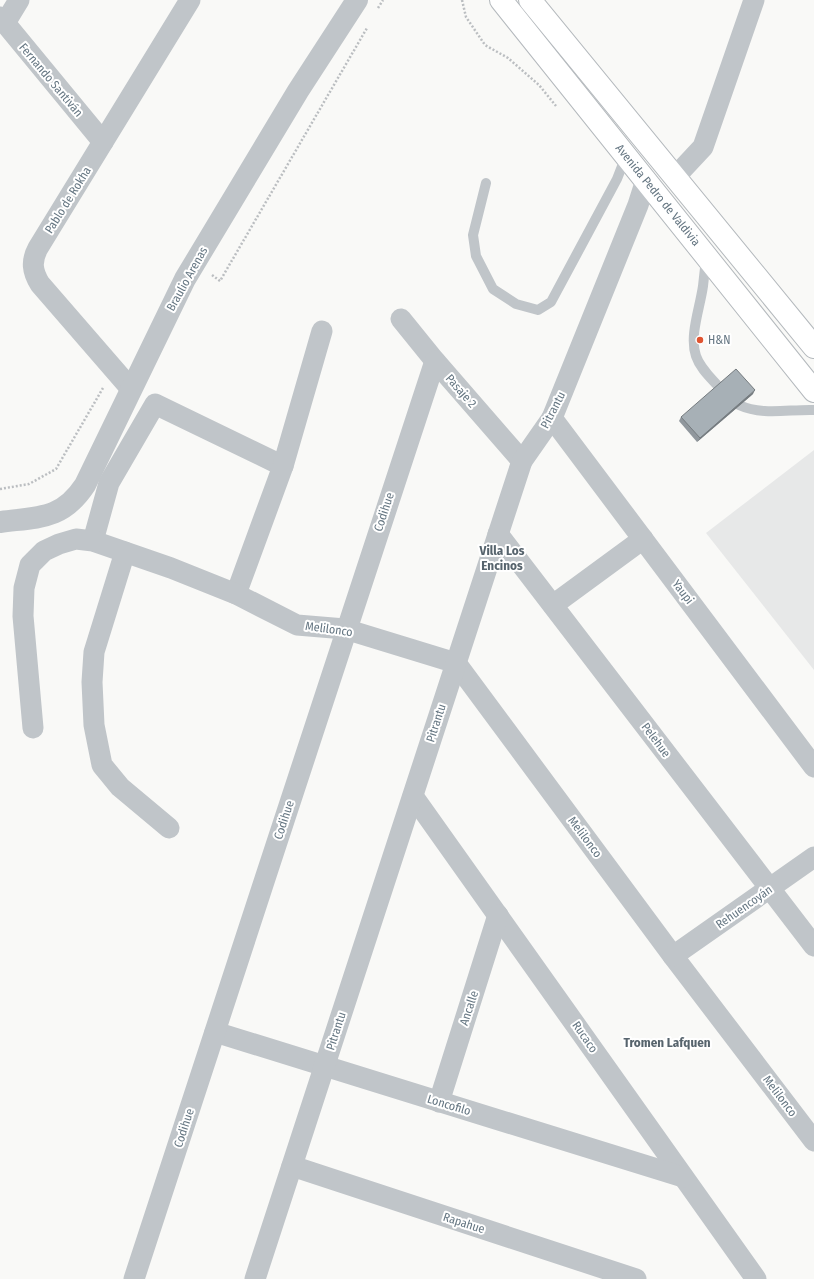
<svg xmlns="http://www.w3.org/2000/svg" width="814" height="1279" viewBox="0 0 814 1279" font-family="'Fira Sans Condensed',sans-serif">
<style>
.built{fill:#e7e8e8}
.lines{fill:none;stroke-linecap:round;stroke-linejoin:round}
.primary-casing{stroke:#b4b9bd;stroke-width:24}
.path{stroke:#bbbec1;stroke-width:2.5;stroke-dasharray:2 2;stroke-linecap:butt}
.service{stroke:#c0c5c9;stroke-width:10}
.minor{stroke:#c0c5c9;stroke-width:21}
.tertiary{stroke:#c0c5c9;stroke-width:22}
.primary{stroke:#fff;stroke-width:22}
.wall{fill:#90979d}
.shaded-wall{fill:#757b7f}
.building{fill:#a7b0b6;stroke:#757b7f}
.poi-dot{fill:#e05431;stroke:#fff;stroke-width:1.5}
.labels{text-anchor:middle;stroke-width:4;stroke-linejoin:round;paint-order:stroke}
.street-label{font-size:12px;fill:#657682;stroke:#fff}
.poi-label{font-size:12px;fill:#657682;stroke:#fff;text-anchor:start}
.neighbourhood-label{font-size:13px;font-weight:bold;fill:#57646d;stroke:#fff}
</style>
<rect width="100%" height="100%" fill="#f9f9f7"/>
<path class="built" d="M814,450V670L706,533Z"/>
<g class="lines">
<defs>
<g id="primary">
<path d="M501,0L814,391"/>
<path d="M530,0L814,347"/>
</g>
</defs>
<use href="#primary" class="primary-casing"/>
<g class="path">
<path d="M462,0L466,17L485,45L508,58L539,85L556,106"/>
<path d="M378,8L383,0"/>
<path d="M212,275L220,281L367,28"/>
<path d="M0,489L29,484L56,469L103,388"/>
</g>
<g class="service">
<path d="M486,183L473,235L476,256L493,289L516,304L538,310L551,302L617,179L626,156"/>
<path d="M706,259C705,268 704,277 703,286C700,308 689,336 696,356C700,368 710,377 718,386"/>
<path d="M739,405C763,416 789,409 814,410"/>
</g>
<g class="minor">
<path d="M0,17L103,142"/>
<path d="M5,23L19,0"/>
<path d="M675,177L703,147L754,0"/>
<path d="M401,319L435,361L522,461"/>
<path d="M131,389L40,284C32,271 31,261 38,248L190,0"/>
<path d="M552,418L814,767"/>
<path d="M498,534L814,946"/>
<path d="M93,541L109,483L155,404L283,466"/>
<path d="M125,552L94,652L92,682L94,725L102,765L120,787L169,828"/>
<path d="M236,594L283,466L322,331"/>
<path d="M553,605L643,539"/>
<path d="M33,728L23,616L24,588L30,565L44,551L59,544L76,539L93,541L171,568L236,594L297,625L345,629L456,663L673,956L814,1141"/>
<path d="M413,796C528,956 641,1119 756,1279"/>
<path d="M673,956L814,857"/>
<path d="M215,1032L683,1177"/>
<path d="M439,1102L498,915"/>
<path d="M292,1166L636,1279"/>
<path d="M134,1279C235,973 333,667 435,361"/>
<path d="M255,1279L522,461L552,418L638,205L646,180"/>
</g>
<path class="tertiary" d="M0,522C38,517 62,520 85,485L185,279L298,91L357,0"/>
<use href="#primary" class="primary"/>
</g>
<path class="wall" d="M753,394L697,442L679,421L681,417Z"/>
<path class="shaded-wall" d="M755,390L753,394L697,442L700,438Z"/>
<path class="building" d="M736,369L755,390L700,438L681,417Z"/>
<circle class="poi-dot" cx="700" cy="340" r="4"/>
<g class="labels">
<g class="street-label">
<text transform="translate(51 80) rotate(50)" y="4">Fernando Santiván</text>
<text transform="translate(658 195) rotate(51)" y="4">Avenida Pedro de Valdivia</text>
<text transform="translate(68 200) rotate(-58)" y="4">Pablo de Rokha</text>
<text transform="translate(187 279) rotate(-61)" y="4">Braulio Arenas</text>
<text transform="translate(461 391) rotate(49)" y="4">Pasaje 2</text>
<text transform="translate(553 410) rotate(-63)" y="4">Pitrantu</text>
<text transform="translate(384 512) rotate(-72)" y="4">Codihue</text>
<text transform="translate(683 592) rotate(53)" y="4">Yaupi</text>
<text transform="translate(329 629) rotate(8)" y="4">Melilonco</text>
<text transform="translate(436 723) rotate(-72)" y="4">Pitrantu</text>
<text transform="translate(656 740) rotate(53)" y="4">Pelehue</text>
<text transform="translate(284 820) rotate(-72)" y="4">Codihue</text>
<text transform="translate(585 837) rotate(53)" y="4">Melilonco</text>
<text transform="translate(744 907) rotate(-35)" y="4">Rehuencoyán</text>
<text transform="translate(469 1008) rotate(-72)" y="4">Ancalle</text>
<text transform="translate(336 1031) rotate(-72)" y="4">Pitrantu</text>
<text transform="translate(585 1037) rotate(55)" y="4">Rucaco</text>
<text transform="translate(780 1096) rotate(53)" y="4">Melilonco</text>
<text transform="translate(449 1105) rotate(17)" y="4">Loncofilo</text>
<text transform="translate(184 1128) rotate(-72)" y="4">Codihue</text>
<text transform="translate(464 1223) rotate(18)" y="4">Rapahue</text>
</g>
<g class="poi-label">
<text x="708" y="344">H&amp;N</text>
</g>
<g class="neighbourhood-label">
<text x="502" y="555">Villa Los<tspan x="502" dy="15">Encinos</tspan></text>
<text x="667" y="1047">Tromen Lafquen</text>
</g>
</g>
</svg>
